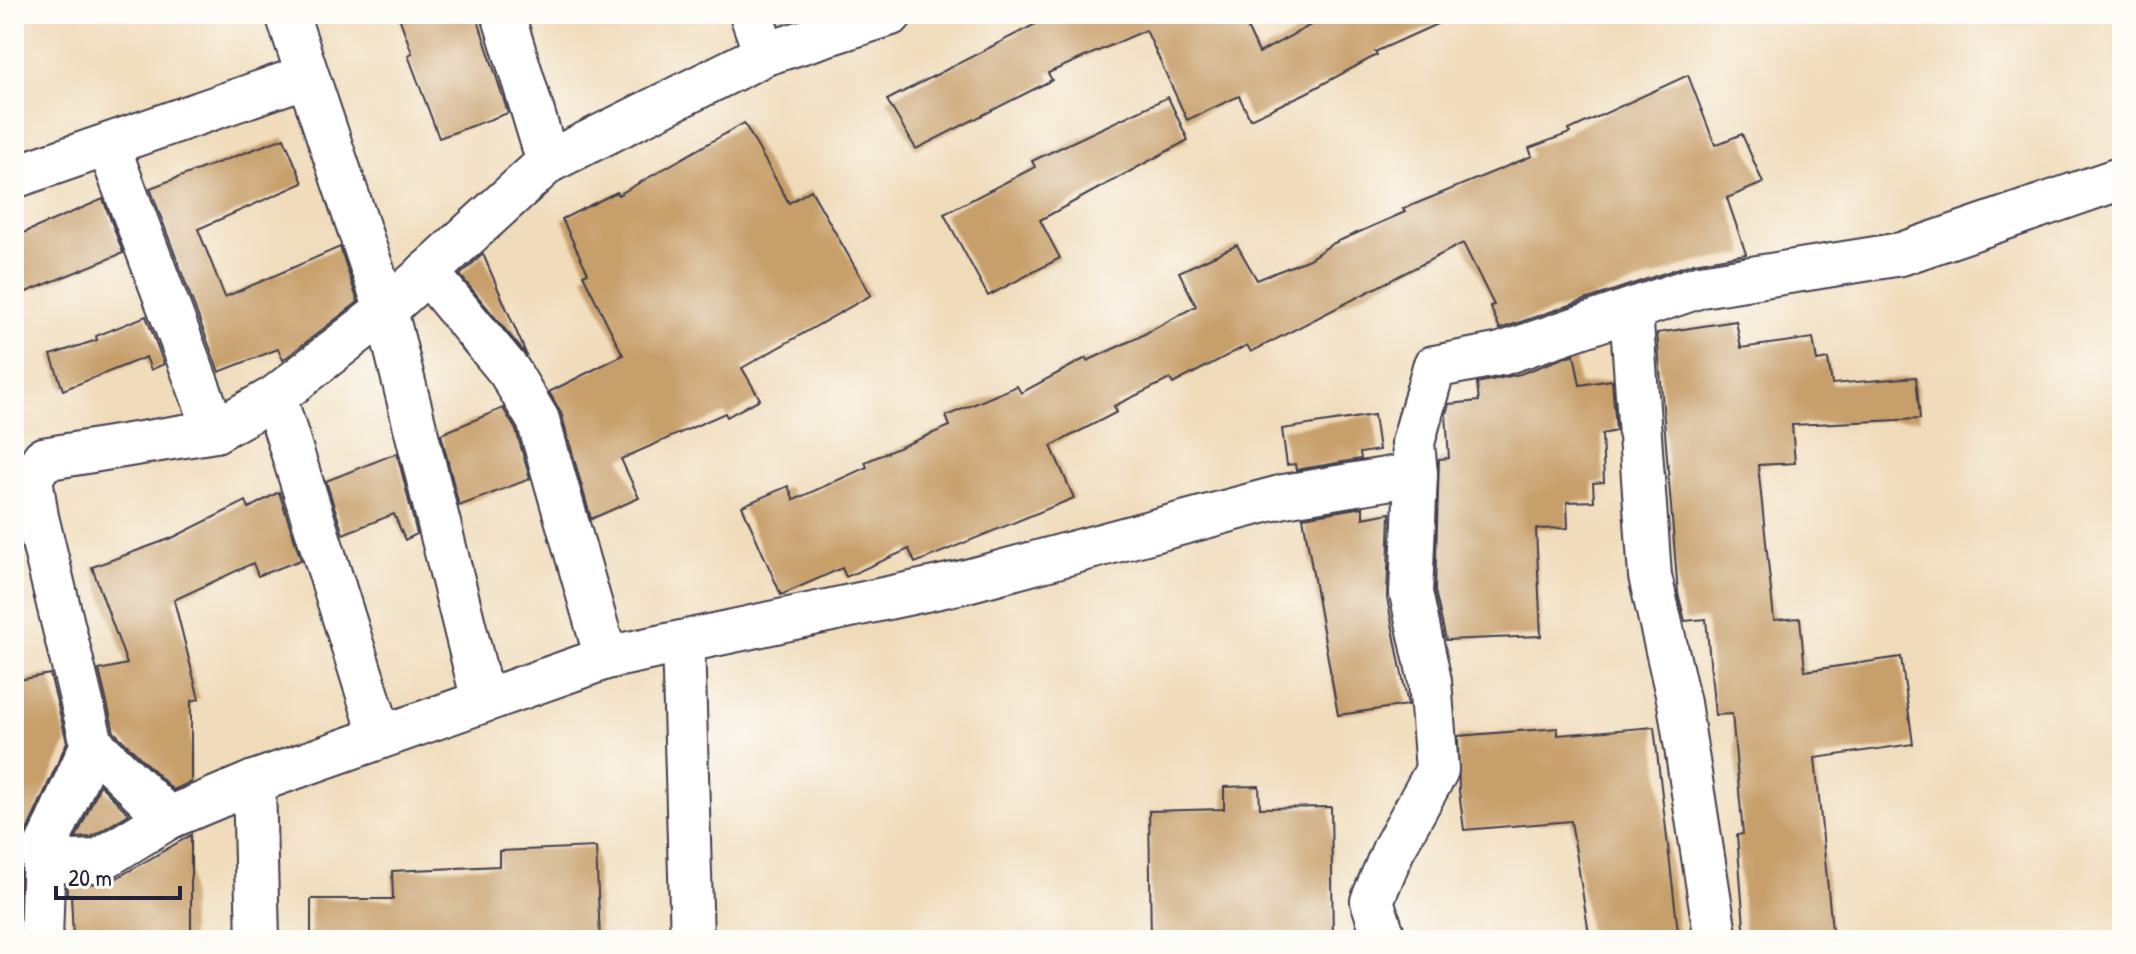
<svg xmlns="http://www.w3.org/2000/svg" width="2136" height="954" viewBox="0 0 2136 954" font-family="'Patrick Hand',sans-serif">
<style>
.building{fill:#c79f6a}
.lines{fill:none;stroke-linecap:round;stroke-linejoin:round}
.minor-casing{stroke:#413e4e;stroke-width:46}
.minor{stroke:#fff;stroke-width:42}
</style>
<rect width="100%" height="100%" fill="#fdfcf7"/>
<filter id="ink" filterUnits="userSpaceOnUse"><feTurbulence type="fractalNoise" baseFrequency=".0125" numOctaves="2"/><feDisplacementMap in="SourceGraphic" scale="16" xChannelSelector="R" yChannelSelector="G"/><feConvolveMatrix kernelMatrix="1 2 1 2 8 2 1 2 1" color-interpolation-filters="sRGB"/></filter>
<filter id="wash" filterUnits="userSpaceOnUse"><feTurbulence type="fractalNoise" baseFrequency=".006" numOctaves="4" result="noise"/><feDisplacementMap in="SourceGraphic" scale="32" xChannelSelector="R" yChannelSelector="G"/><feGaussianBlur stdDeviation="1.8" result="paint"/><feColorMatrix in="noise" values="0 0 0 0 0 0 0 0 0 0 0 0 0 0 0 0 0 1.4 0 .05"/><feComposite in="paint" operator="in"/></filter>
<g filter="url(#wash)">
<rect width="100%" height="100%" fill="#f0dcbb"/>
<g id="blocks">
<g class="building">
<path d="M398,14H476L508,113L439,138L408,55L412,53Z"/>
<path d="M1055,14H1241L1259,53L1331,14H1459L1375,52L1377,55L1306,93L1250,119L1239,96L1187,120L1146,30L1048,73L1052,80L916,149L887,100Z"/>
<path d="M1688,75L1715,145L1742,134L1763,183L1727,198L1746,254L1694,263L1500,329L1490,306L1494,305L1463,243L1251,352L1247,345L1173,384L1170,379L1114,406L1117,412L1051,446L1074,498L915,563L909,549L846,577L842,568L781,595L742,506L788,486L794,500L867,467L865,462L950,426L946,416L1017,386L1021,393L1086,358L1087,361L1139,337L1196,306L1179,272L1237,245L1257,280L1309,259L1332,244L1405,212L1403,209L1532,156L1529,148L1570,133L1569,130Z"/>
<path d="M1168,97L1188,140L1040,220L1060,258L988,296L944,214L1035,167L1032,161Z"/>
<path d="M744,123L789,203L811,190L871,295L742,368L760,399L727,417L725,413L621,459L639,498L591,519L561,413L549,392L623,355L583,275L588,273L562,219L617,192L618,195Z"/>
<path d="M284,138L303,183L198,229L225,297L340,247L358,302L283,360L278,349L219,372L150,188Z"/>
<path d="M103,199L123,253L14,297V237Z"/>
<path d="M483,254L527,356L460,275Z"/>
<path d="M146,316L164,364L151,370L146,357L63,390L51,355L97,340L96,336Z"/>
<path d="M1736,321L1741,348L1813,338L1817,361L1828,359L1832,384L1916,377L1920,419L1792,425L1795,463L1758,465L1774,620L1800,618L1805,671L1901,657L1913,744L1815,758L1833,940H1745L1737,835L1743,834L1732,714L1715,715L1706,619L1685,621L1678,593L1657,333Z"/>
<path d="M1574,354L1580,385L1612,380L1616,431L1602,434L1604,482L1593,483L1594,501L1567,502L1568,528L1536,529L1541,636L1446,640L1435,591L1439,459L1449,458L1446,414L1449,404L1479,401L1477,383L1520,374Z"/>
<path d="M503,408L516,430L530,479L459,506L441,434Z"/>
<path d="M1374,415L1379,450L1360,453L1361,459L1296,470L1295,464L1287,465L1282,429Z"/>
<path d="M397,453L417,534L405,540L394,514L343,534L326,481Z"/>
<path d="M279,492L301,560L258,576L253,563L174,600L199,699L191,701V782L173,790L114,732L99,670L127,664L92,567L172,538L246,501L249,508Z"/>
<path d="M1363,507V518L1390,513L1387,598L1408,705L1338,715L1303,517Z"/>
<path d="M50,674L67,742L22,842L18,906H14V681Z"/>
<path d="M1654,727L1679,940H1590L1571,821L1464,830L1459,791L1458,736L1558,728V735Z"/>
<path d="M100,785L129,814L91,837L76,838Z"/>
<path d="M1259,786L1260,808L1331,807L1333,940H1151L1149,811L1224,809V787Z"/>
<path d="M191,835V940L73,938L71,894L67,895V885L110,882Z"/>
<path d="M596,847L600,940H311V899H393L392,871L499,866V851Z"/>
</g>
</g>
</g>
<g filter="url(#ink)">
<use href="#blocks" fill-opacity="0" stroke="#413e4e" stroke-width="2"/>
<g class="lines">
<defs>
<g id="minor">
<path d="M287,14L386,310L483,701"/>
<path d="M503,14L548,162"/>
<path d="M751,14L765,54"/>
<path d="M108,145L215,431"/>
<path d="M14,177L307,76"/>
<path d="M427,272L509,371L538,420L606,658"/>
<path d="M1631,310L1650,576L1679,703L1716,940"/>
<path d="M275,397L381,737"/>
<path d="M683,642L692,940"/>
<path d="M254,782L258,940"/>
<path d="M168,818L92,744L37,517L31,478L43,459L215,431L275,397L386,310L548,162L765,54L891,14"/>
<path d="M44,851L70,862L98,861L168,818L254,782L606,658L963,582L1284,496L1416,474L1413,443L1434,367L1501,354L1701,286L1901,254L2122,178"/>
<path d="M41,940L44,851L92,744"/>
<path d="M1385,940L1372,901L1394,848L1437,770L1430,681L1411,593L1416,474"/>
</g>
</defs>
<use href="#minor" class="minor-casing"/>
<use href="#minor" class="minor"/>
</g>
</g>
<rect width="2136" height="954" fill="none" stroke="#fdfcf7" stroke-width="48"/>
<path d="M56 886v12h124v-12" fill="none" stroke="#22223b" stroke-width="4"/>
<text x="68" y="886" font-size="24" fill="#22223b" stroke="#fdfcf7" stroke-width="6" paint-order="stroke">20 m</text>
</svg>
